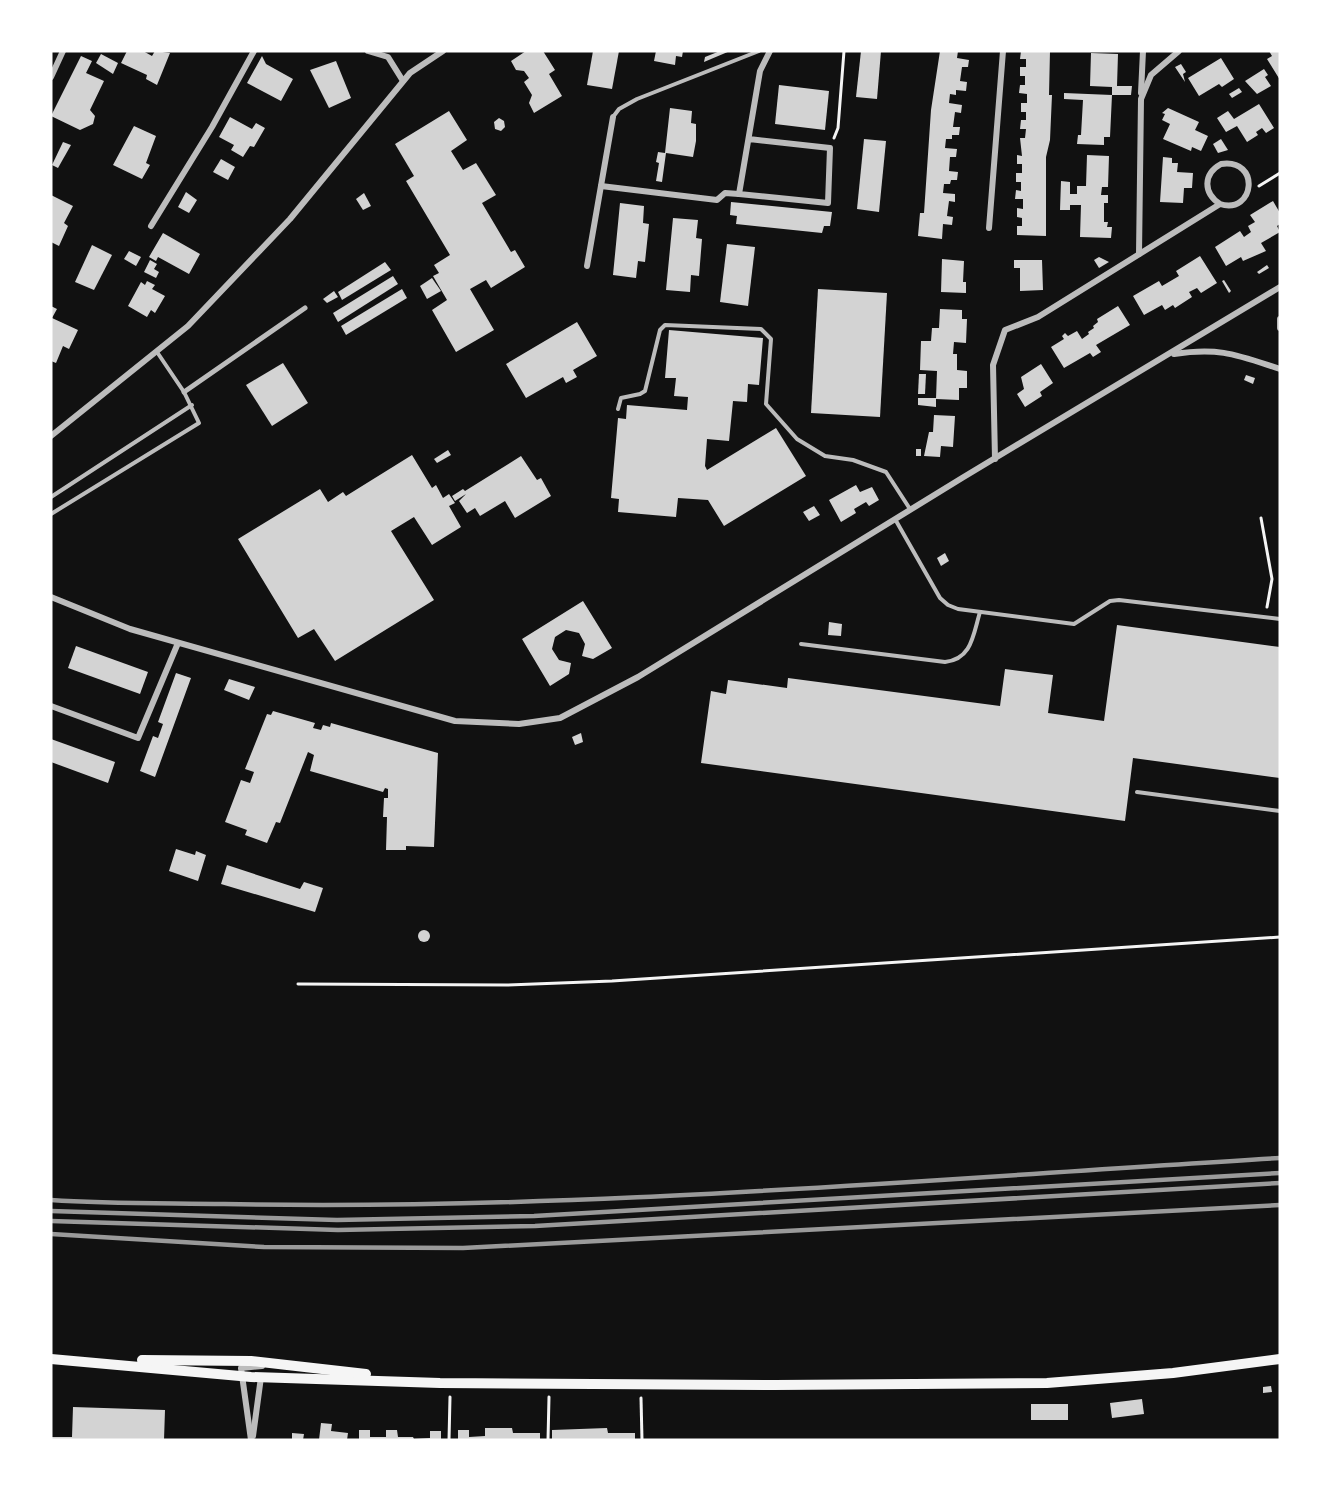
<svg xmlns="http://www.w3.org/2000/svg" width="1331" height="1491" viewBox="0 0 1331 1491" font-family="'PT Serif',serif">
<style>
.building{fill:#d3d3d3}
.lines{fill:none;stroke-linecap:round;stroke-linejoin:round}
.path{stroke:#f5f5f5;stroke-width:3}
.service{stroke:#bcbcbc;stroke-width:4}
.pedestrian{stroke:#bcbcbc;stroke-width:5}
.minor{stroke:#bcbcbc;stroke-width:6}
.secondary{stroke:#f5f5f5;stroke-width:10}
.rail{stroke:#9a9a9a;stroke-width:4.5}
</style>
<rect width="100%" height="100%" fill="#111"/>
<g class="building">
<path d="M127,51H143L152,56L155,51L170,53L157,85L146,79L147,75L121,63Z"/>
<path d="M526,51H543L555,70L549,74L562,96L534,113L529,103L532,95L524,82L529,78L524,71L516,70L511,61Z"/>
<path d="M593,51H619L612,89L587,85Z"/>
<path d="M656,51H683L682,57L676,56L675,65L654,61Z"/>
<path d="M720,51H730L704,62L705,57Z"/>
<path d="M861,51H881L877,99L856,97Z"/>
<path d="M940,51H958L957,58L969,60L968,67H962L960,81L967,82L966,91L956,90V95L950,94L949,103L962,105L961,113L955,112L953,127H960L959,135H952V139H946L945,148L957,149L956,157H950L949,171L958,172L957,180H951L950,184H944L943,193L955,194V202L949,201L947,216L953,217L952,225L943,224L942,239L918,236L920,213H924L931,110Z"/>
<path d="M1021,51H1050L1049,95H1052L1050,140L1046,157V236L1017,235V226H1022V218L1017,217V208L1023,209V199H1015L1016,190L1021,191V182H1016V173H1022V164H1017V155L1022,156L1020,138H1025L1026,129H1020L1021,120H1026V112H1021V103H1027V94L1019,93L1020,85H1025V76H1020V67H1026V59H1020Z"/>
<path d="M1269,51H1280V80L1267,59L1272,56Z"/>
<path d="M1091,53L1118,54L1117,86H1132L1131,95H1112V87L1090,86Z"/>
<path d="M101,54L118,63L113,74L96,63Z"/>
<path d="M81,56L92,61L86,73L104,81L90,110L95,116L93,124L80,130L51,116Z"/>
<path d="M262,56L266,64L293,79L281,101L247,83Z"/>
<path d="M1221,58L1234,79L1222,87L1219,84L1199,96L1188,78Z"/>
<path d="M336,61L351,98L329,108L310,70Z"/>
<path d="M1181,64L1186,72L1183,74L1185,82L1175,67Z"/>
<path d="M1264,69L1268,75L1265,77L1271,86L1257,94L1245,81Z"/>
<path d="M779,85L829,91L825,130L775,124Z"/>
<path d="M1239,88L1242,92L1232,98L1229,94Z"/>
<path d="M1064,93L1112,95L1110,137H1104V145L1077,144L1078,135H1081L1083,100L1064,99Z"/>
<path d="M1259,104L1274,128L1266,133L1262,128L1256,132L1258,135L1247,142L1237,126L1226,132L1217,118L1228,111L1234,119Z"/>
<path d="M670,108L692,111L691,123L696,124V141L693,157L666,153L662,182L656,181L659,163L656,162L658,152L665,153Z"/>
<path d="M1168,108L1199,122L1195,130L1208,136L1201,151L1192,147L1191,151L1163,139L1170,124L1162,120L1165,114L1162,113Z"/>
<path d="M449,111L467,140L451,151L463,170L476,163L496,195L482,203L511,252L515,250L525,267L491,288L486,280L470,289L494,330L456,352L432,310L447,300L433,276L439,273L434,265L450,255L406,181L414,176L395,144Z"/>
<path d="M230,117L252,129L256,123L265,128L254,147L250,146L243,157L231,150L234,145L219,137Z"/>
<path d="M499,118L504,121L505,127L501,131L495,129L494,122Z"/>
<path d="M134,126L156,136L146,163L150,165L142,179L113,165Z"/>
<path d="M864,139L886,141L879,212L857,209Z"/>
<path d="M1221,139L1228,150L1218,153L1213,144Z"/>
<path d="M63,142L71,145L58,168L52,165Z"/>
<path d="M1087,155L1109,156L1108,187H1102L1101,195H1108V203H1104V222H1108L1107,227H1112L1111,238L1080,237L1081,205H1070V210H1060L1061,181L1070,182V194H1077V186H1086Z"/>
<path d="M1163,157L1172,158V163H1178L1177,172L1193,173L1192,188H1184L1183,203L1160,202Z"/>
<path d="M221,159L235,167L228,180L213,172Z"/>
<path d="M186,192L197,200L189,213L178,207Z"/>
<path d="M364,193L371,206L363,210L356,199Z"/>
<path d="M51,195L73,206L64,223L68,226L59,246L51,242Z"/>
<path d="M1273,201L1280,213V224L1277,226L1280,232L1261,243L1266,251L1243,261L1241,257L1226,266L1215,247L1240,231L1244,237L1251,232L1248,226L1255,222L1250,215Z"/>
<path d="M731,202L832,212L830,226H824L822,233L736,224L737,216L730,215Z"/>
<path d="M620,203L644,206L643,223L649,224L645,262L638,261L636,278L613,275Z"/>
<path d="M673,218L698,220L696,238L702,239L699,276L691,275L690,292L666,290Z"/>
<path d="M163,233L200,254L189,274L158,257L156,261L149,257Z"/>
<path d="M727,244L755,247L748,306L720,302Z"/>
<path d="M92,245L112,255L94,290L75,282Z"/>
<path d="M129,251L141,257L136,266L124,259Z"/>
<path d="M1200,256L1217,283L1201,293L1197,288L1189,292L1192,297L1175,308L1173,305L1165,310L1162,305L1144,315L1133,296L1159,281L1162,286L1179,276L1176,271Z"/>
<path d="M1099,257L1109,262L1099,268L1094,260Z"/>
<path d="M942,259L964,261L963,282H966V293L941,292Z"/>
<path d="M150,260L157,264L154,269L159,272L156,278L144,272Z"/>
<path d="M1014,260H1042L1043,290L1020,291V268H1014Z"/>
<path d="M385,262L391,270L342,300L338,292Z"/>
<path d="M1267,265L1269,268L1259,274L1257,272Z"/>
<path d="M393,276L398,284L338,322L333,313Z"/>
<path d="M432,278L441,291L427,299L420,286Z"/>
<path d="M1224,280L1231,291L1229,293L1222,281Z"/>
<path d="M147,281L155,285L152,289L165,296L155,313L151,310L147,317L128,306L141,282L145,285Z"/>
<path d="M402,289L407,298L346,335L341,326Z"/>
<path d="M818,289L887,293L880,417L811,413Z"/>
<path d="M334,291L338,297L327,303L323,299Z"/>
<path d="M51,306L57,309L52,318L78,330L69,349L63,346L56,363L51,361Z"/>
<path d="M1118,306L1130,325L1096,345L1101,352L1093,357L1090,353L1064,368L1051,347L1064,339L1062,336L1065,333L1068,336L1077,331L1082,339L1089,334L1088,332L1094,328L1093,326L1098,322L1097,319Z"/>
<path d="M940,309L962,310V319H967L966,343L954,342L953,354H957V370L967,371V388H959V400L936,399L937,371L920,370L921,341H931L932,328H939Z"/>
<path d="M577,322L597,356L573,370L577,377L566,383L563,377L526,398L506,364Z"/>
<path d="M669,330L763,338L759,385L748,384L747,402L733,401L729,441L707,439L705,466L707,470L776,428L806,476L724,526L708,500L678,498L676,517L618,512L619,499L611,498L618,418L626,419L627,405L687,410L688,397L674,396L676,378H665Z"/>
<path d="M283,363L308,403L272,426L246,385Z"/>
<path d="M1041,364L1053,383L1040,392L1042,396L1025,407L1017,394L1024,389L1021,377Z"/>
<path d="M919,374H926L925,394H918Z"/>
<path d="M1246,375L1255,378L1253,384L1244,380Z"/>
<path d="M918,398H936V407L918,405Z"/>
<path d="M934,415L955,416L953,447L941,446L940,457L924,456L929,432H933Z"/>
<rect x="916" y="449" width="5" height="7"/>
<path d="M448,450L451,455L437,463L434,459Z"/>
<path d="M412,455L432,488L436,485L443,498L449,494L455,503L449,506L461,527L432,545L414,517L391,531L434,600L335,661L314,629L298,638L238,539L320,489L328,502L343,492L346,496Z"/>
<path d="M521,456L537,480L541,478L551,496L515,518L505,501L480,516L475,508L467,513L459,501L466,494L455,501L452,496L463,489L465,491Z"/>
<path d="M856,485L860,492L872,487L879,500L869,506L866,502L854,509L856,513L841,522L829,500Z"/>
<path d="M814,506L820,515L809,521L803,512Z"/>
<path d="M945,553L949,561L941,566L937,558Z"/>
<path d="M583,601L612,648L593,659L582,656L585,644L579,633L566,630L555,637L552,649L559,660L571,663L569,674L550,686L522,639Z"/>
<path d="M829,622L842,624L841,636L828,635Z"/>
<path d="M1117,625L1280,647V778L1133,758L1125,821L701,763L711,691L726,694L728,680L787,688L788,678L1000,706L1005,669L1053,675L1048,713L1104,721Z"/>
<path d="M76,646L148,672L140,694L68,668Z"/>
<path d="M176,673L191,678L155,777L140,771L153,736L158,738L163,724L158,722Z"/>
<path d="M229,679L255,687L249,700L224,690Z"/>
<path d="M273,711L315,723L313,728L321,730L323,725L330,727L331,723L438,753L434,847L406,846V850H386L387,817H383L384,798H388V789L385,788L383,792L310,771L314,755L308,752L280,823L276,822L267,843L245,835L247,830L225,822L241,780L250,783L254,772L245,769L267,714L271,715Z"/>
<path d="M581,733L583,742L575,745L572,737Z"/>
<path d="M51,739L115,762L108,783L51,762Z"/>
<path d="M176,849L195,855L196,851L206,855L198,881L169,871Z"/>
<path d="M227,865L300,889L304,882L323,888L315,912L221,884Z"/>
<circle cx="424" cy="936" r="6"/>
<path d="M1271,1386L1272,1392L1263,1393V1387Z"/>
<path d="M1142,1399L1144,1414L1112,1418L1110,1403Z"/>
<rect x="1031" y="1404" width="37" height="16"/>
<path d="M73,1407L165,1410L164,1440H51V1437H72Z"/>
<path d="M321,1423L332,1424L331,1431L348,1433L347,1440H319Z"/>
<path d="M485,1428H512L513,1433H540V1440H458V1430H469V1437L485,1436Z"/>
<path d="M607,1428L608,1433H635V1440H552V1430Z"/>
<path d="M359,1430H370V1437H386V1430H397L398,1437H413L414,1439L430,1438V1431H441V1440H359Z"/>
<path d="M292,1433L304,1434L303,1440H292Z"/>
</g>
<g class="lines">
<g class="path">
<path d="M834,138L838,128L844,51"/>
<path d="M1259,186L1280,173"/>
<path d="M1261,518L1272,579L1267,607"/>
<path d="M298,984L507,985L612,981L1280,937"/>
<path d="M641,1398L642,1440"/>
<path d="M449,1440L450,1397"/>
<path d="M548,1440L549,1397"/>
</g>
<g class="service">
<path d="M613,117L619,109L637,99L759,51"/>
<path d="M618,409L621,398L640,394L645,391L660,330L665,325L761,329L771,339L766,404L797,439L825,456L853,460L886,472L910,509"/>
<path d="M51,497L192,405"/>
<path d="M51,514L199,423L184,392L157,352"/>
<path d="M895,519L940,598L948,605L958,609L1074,624L1110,601L1119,600L1280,619"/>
<path d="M801,644L945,662C972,659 973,635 980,612"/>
<path d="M1137,792L1280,811"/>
</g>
<path class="pedestrian" d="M184,392L305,308"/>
<g class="minor">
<path d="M368,51L388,57L403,81"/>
<path d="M51,77L63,51"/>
<path d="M1141,93L1143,51"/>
<path d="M749,139L830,148L828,203L739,194L760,71L770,51"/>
<path d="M601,186L717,200L725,193L739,194"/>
<path d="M151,226L212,127L254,51"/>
<path d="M989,228L1003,51"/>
<path d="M1139,254L1141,99L1151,75L1179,51"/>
<path d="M587,266L613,117"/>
<path d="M1280,319V328"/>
<path d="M1174,354C1220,347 1237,355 1280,369"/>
<path d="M51,436L188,326L290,219L410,73L443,51"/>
<path d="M995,459L993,365L1005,330L1038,317L1220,204C1255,215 1261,158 1221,164C1203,174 1203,193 1220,204"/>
<path d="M51,597L130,629L455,721L519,724L560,718L638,677L962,478L1280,287"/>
<path d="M51,706L138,738L178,643"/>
<path d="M253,1436L261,1377"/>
<path d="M251,1440L241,1368L262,1366"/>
</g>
<g class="secondary">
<path d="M51,1359L251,1377L440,1383L775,1385L1047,1383L1173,1373L1280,1359"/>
<path d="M142,1360L251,1361L366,1374"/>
</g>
<g class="rail">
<path d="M51,1200C108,1204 167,1203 224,1204C576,1211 929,1179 1280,1158"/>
<path d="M51,1211L337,1220L534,1216L1280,1173"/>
<path d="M51,1221L338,1230L535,1226L1280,1183"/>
<path d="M51,1234L264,1247L463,1248L1280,1205"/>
</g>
</g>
<rect width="1331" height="1491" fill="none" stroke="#ffffff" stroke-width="105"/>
</svg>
